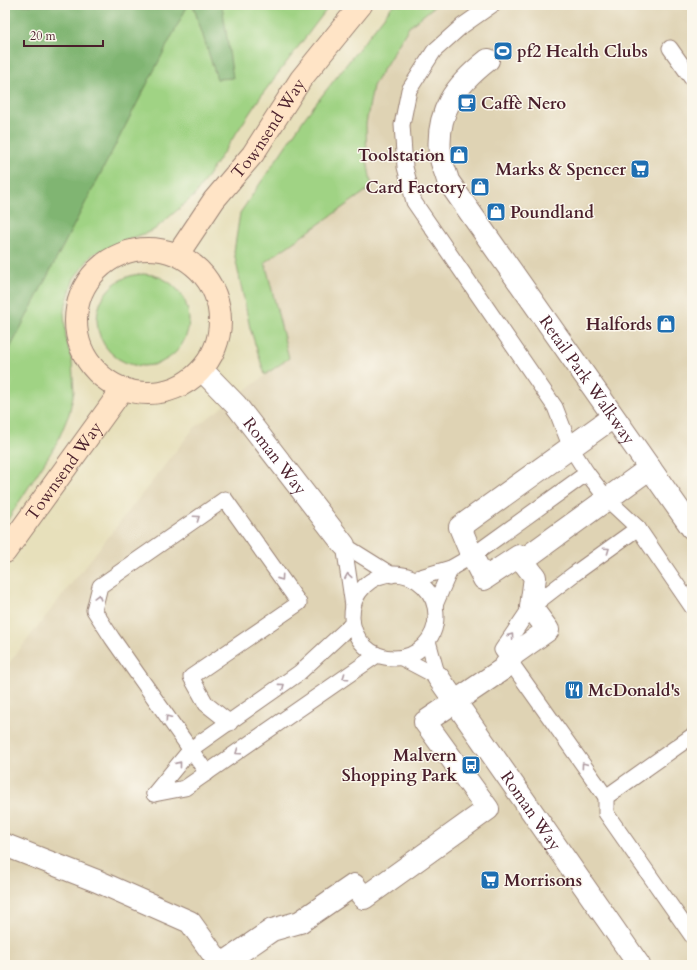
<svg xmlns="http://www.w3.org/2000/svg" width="697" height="970" viewBox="0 0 697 970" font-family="Cardo,serif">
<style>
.built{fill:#dfd3b4}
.green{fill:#a0d384;stroke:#757958}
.forest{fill:#80b572;stroke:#656a4e}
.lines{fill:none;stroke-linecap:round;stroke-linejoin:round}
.lane-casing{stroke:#988073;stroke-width:17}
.street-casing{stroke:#988073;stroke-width:24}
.secondary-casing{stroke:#988073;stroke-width:24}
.lane{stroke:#fff;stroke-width:15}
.street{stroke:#fff;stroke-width:22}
.secondary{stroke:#ffe4c6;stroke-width:22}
.oneway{stroke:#ae9aa0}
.labels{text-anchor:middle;stroke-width:3;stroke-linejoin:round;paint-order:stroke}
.poi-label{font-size:17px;font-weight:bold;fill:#4a1f2b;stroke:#fbf7ec;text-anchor:start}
.street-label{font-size:17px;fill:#4a1f2b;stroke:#fbf7ec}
</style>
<rect width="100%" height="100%" fill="#fbf7ec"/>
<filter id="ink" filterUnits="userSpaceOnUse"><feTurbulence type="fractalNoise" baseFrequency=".025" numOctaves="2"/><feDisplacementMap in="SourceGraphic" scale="8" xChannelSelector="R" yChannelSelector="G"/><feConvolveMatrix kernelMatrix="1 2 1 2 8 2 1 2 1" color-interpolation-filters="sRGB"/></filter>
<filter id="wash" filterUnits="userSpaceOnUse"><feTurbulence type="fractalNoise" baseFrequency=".012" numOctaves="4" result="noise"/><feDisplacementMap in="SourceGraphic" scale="16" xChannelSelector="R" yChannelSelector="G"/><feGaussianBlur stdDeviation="0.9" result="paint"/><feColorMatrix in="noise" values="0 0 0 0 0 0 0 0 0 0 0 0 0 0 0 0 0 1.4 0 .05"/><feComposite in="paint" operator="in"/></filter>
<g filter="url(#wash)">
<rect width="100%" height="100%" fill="#e7e0bb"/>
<path class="built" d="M436,5H692V965H5V668L194,428L289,358L265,262L372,187L367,160L366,124L373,86L409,27Z"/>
<g class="green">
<path d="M5,5H330L261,96L195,195L154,230L122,242L93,254L74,278L64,311L66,338L72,362L74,392L69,414L57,443L5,524Z"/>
<path d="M393,5H436L409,27L373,86L366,124L367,160L372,187L265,262L289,358L265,375L250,328L234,252L240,213L306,116Z"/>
<circle cx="143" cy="320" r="46"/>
</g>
<g class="forest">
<path d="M5,5H188L5,358Z"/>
<path d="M193,5H222L233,78L217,79Z"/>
</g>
</g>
<g filter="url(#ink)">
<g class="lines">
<defs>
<g id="lane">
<path d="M492,5L462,26L434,51L409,90L402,125L405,167L414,202L555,407L571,448L587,473L607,499L638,528L692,607"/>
<path d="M670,48L692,79"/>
<path d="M344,545L353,606"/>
<path d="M344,545L392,575"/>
<circle cx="394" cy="616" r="42"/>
<path d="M414,579L451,568L472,556L587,473"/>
<path d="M435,605L451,568"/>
<path d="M428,641L438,677"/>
<path d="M402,658L438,677"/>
<path d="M692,736L606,797V813L692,936"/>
<path d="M207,773L112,638L94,610L100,586L225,499L299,603L191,677L206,704L230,723"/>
<path d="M154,794L185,788L377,655"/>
<path d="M154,794L191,749L299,673L352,624"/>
<path d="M606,797L502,650L531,607L574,574L638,528"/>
</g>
<g id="street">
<path id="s1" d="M488,60C455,86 436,111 440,154C441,163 446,172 448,181L692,528"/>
<path id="s2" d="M202,370L236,405L344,545"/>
<path d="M523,560L650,468"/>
<path id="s3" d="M438,677L639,965"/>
<path d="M5,845L97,881L190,922L221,965"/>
<path d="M221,965L272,930L300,922L354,885L364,898L488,809L425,722L503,669L514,654L548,630L531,607L535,577L519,556L484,579L472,556L460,527L613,417"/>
</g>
<g id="secondary">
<circle cx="148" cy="321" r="72"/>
<path id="s4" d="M178,254L214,200L253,154L301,79L361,5"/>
<path id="s5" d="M5,552L122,390"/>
</g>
</defs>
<use href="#lane" class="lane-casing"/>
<use href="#street" class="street-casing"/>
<use href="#secondary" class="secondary-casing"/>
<use href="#lane" class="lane"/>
<use href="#street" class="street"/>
<use href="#secondary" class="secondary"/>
</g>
<defs><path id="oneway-chevron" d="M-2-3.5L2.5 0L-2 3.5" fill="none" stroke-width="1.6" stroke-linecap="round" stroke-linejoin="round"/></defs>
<g class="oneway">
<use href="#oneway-chevron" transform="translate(197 518) rotate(-35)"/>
<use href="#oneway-chevron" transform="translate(607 550) rotate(-35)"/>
<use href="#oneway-chevron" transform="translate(348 576) rotate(-99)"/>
<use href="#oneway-chevron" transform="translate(281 578) rotate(55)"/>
<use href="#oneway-chevron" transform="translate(98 597) rotate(-75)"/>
<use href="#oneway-chevron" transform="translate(511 636) rotate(-55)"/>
<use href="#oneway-chevron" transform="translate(345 677) rotate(145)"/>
<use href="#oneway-chevron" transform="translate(282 686) rotate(-36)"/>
<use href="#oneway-chevron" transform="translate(168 718) rotate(-126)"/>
<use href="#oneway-chevron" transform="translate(238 752) rotate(145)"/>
<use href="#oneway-chevron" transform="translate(179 764) rotate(-51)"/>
<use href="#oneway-chevron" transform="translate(584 765) rotate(-126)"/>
</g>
</g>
<defs>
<symbol id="stadium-square" viewBox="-11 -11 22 22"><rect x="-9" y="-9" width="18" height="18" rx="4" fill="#1f6fb2" stroke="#fbf7ec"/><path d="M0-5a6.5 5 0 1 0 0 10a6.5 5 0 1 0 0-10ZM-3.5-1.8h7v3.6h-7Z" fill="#fff"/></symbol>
<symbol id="cafe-square" viewBox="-11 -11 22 22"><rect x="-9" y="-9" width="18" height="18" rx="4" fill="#1f6fb2" stroke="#fbf7ec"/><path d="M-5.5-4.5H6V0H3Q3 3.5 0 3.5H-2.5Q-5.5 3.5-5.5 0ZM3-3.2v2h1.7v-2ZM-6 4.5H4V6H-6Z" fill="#fff"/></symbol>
<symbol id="shop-square" viewBox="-11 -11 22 22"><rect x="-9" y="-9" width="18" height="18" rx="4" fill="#1f6fb2" stroke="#fbf7ec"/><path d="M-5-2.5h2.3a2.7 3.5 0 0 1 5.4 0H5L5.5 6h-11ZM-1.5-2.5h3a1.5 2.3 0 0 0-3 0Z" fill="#fff"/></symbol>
<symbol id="supermarket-square" viewBox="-11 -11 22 22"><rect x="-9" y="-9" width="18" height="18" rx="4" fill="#1f6fb2" stroke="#fbf7ec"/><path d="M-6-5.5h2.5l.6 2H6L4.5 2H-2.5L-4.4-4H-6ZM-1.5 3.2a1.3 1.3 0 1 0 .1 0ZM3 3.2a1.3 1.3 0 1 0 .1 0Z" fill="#fff"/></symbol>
<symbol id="restaurant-square" viewBox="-11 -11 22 22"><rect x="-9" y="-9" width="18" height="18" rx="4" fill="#1f6fb2" stroke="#fbf7ec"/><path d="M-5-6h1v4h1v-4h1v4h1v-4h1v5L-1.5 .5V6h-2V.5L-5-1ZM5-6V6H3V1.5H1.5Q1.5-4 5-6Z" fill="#fff"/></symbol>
<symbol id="bus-square" viewBox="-11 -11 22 22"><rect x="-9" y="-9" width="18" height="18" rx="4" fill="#1f6fb2" stroke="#fbf7ec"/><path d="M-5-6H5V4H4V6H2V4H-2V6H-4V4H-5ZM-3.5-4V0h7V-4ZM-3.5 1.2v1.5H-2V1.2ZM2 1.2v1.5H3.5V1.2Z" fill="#fff"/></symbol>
</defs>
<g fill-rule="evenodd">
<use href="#stadium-square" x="492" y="40" width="22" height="22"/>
<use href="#cafe-square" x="456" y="92" width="22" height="22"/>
<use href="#shop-square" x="448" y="144" width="22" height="22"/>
<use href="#supermarket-square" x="629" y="158" width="22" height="22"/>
<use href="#shop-square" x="469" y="176" width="22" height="22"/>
<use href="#shop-square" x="485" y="201" width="22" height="22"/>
<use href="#shop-square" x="655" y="313" width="22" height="22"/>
<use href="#restaurant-square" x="563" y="679" width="22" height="22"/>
<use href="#bus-square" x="460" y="754" width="22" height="22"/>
<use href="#supermarket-square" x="479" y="869" width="22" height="22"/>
</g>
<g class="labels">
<g class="poi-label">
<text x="517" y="57">pf2 Health Clubs</text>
<text x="481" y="109">Caffè Nero</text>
<text x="445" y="161" text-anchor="end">Toolstation</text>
<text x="626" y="175" text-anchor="end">Marks &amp; Spencer</text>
<text x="466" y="193" text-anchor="end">Card Factory</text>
<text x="510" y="218">Poundland</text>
<text x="652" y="330" text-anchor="end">Halfords</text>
<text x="588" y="696">McDonald's</text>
<text x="457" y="761" text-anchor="end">Malvern<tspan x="457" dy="20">Shopping Park</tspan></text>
<text x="504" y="886">Morrisons</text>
</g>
<g class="street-label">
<text dy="6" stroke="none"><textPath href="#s4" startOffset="155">Townsend Way</textPath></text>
<text dy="6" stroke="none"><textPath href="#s1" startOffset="382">Retail Park Walkway</textPath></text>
<text dy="6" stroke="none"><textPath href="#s2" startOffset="113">Roman Way</textPath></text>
<text dy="6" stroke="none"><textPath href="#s5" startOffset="100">Townsend Way</textPath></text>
<text dy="6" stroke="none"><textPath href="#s3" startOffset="163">Roman Way</textPath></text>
</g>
</g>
<rect width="697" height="970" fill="none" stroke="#fbf7ec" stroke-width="20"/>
<path d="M24 40v6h79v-6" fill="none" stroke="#4a1f2b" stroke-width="2"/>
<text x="30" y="40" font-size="12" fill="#4a1f2b" stroke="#fbf7ec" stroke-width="3" paint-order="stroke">20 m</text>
</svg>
